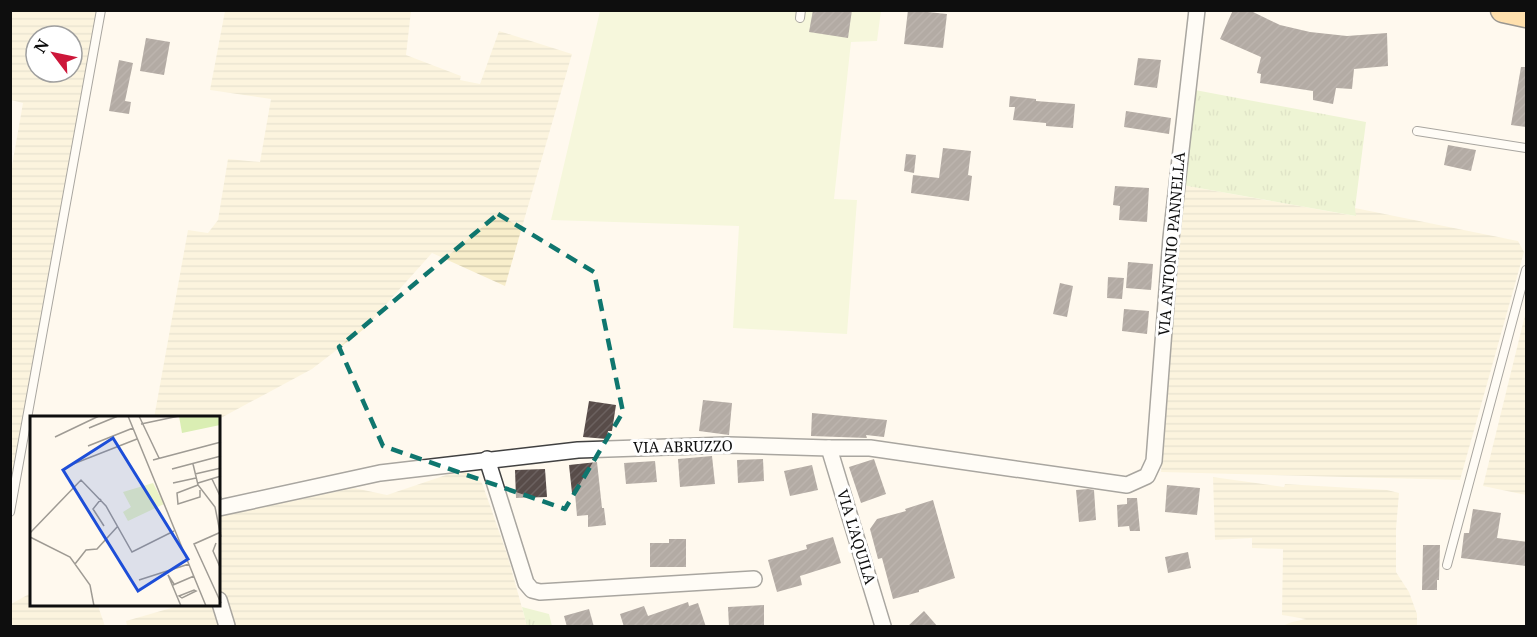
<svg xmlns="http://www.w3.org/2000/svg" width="1537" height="637" viewBox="0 0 1537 637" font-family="'Noto Serif',serif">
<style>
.farmland{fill:url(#farmland-rules);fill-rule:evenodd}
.grass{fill:url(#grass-tufts)}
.pitch{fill:#ebf4c6}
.building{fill:url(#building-hatch)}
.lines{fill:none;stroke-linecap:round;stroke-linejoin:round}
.service-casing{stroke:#414141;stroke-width:10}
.minor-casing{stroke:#414141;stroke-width:18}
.primary-casing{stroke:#1f1f1f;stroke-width:27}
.service{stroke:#fff;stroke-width:8}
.minor{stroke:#fff;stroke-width:15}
.primary{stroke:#ffc15e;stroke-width:24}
.marked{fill:none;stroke:#0f766e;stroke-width:4.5;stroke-dasharray:12 8;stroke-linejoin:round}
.labels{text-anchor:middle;stroke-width:6;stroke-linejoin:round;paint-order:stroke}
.street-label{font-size:15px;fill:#0e0e0e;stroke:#fff}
.inset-road{fill:none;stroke:#9f9b94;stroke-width:1.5}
.view{fill:#1d4ed8;fill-opacity:0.15;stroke:#1d4ed8;stroke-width:3}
.inset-edge{fill:none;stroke:#0e0e0e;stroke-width:3}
</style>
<defs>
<pattern id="farmland-rules" width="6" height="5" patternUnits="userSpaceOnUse" patternTransform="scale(1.5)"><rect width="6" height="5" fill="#f8eecb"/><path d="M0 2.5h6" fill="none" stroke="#d3cbad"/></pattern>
<pattern id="grass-tufts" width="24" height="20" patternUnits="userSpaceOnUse" patternTransform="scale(1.5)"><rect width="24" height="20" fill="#daeeb3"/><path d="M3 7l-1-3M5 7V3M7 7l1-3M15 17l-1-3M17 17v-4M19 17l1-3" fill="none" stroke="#bacb99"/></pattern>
<pattern id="building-hatch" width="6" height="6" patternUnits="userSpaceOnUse" patternTransform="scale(1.5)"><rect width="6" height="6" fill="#584c49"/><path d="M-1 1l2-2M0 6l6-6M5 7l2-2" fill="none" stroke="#6b615f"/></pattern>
</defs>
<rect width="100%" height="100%" fill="#fff9ee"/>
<g class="farmland">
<path d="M11,11H98L11,495L10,177L23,103L11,100ZM36,36H72V72H36Z"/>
<path d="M225,11H411L406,55L461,76L460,80L480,84L499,31L572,54L505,286L432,253L364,329L312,369L219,419L154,418L188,230L208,233L218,220L228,159L260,162L271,99L210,90Z"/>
<path d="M1182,185L1355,216V208L1518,241L1524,252L1460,480L1161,472Z"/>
<path d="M1526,311V495L1483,486Z"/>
<path d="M467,473L475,476L482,483L487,497L508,557L527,626H232L219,588V516L354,488L387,495L449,474Z"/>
<path d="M1213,477L1284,487L1285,484L1387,490L1399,493L1396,529V572L1409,592L1417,614V626H1282L1292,622L1306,619L1282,615L1283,549L1252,548V538L1215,540Z"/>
<path d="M31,593L32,606H98L105,626H11V604Z"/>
<path d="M178,606H217L223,626H127L126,621Z"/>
</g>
<g class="grass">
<path d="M1195,90L1366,122L1355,208L1356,216L1182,185Z"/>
<path d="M522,607L549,614L552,626H527Z"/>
</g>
<path class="pitch" d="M600,11H881L877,41L851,42L834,199L857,200L847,334L733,328L739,226L551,220Z"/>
<g class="building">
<path d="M813,10H852L848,38L809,32Z"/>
<path d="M908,10L947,14L943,48L904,44Z"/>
<path d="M1233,10H1249L1280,25L1310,32L1347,36L1387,33L1388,66L1354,69L1352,89L1336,88L1333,104L1313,100V91L1260,83L1261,74L1257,73L1261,57L1220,39Z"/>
<path d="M146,38L170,42L164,75L140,71Z"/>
<path d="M1138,58L1161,60L1157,88L1134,85Z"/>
<path d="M119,60L133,63L125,101L131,102L129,114L109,111Z"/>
<path d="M1521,67H1527V127L1511,125Z"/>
<path d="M1010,96L1036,99V101L1075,104L1073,128L1046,126V123L1013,120L1015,107H1009Z"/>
<path d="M1126,111L1171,118L1169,134L1124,127Z"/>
<path d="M1448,145L1476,150L1471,171L1444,165Z"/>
<path d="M943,148L971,151L968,175L972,176L969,201L911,193L913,175L939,178Z"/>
<path d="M906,154L916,155L914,173L904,171Z"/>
<path d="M1115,186L1149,188L1147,222L1119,220L1120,206L1113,205Z"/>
<path d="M1128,262L1153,264L1151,290L1126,288Z"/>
<path d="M1108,277L1124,278L1122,299L1107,298Z"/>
<path d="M1060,283L1073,286L1067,317L1053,314Z"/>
<path d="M1124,309L1149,311L1147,334L1122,331Z"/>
<path d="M703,400L732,403L729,435L699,431Z"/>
<path d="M589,401L616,405L612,431H608L607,439L583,437Z"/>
<path d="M812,413L887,420L884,437L866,435L867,438L811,436Z"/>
<path d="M712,456L715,484L680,487L678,459Z"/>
<path d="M763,459L764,481L738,483L737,460Z"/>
<path d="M874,459L886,494L861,503L849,467Z"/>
<path d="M655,461L657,482L626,484L624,463Z"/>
<path d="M597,462L602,508H604L606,525L588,527V515L577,516L575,493H572L569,465Z"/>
<path d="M812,465L818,490L790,496L784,471Z"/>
<path d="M545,469L547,497L516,498L515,470Z"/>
<path d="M1167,485L1200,488L1197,515L1165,512Z"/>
<path d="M1088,489L1094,490L1096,520L1079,522L1076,490Z"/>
<path d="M1127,498H1137L1140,531H1130L1129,526L1118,527L1117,505L1127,504Z"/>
<path d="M933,500L955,578L919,590V592L893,599L882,558L878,559L870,529L877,519L906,511L905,509Z"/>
<path d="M1473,509L1501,513L1497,538L1527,542V566L1461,558L1464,533H1469Z"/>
<path d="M833,537L841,563L800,576L802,585L777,592L768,560L807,549L806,545Z"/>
<path d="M669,539H686V567H650V543H669Z"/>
<path d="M1423,545H1440L1439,580H1437V590H1422Z"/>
<path d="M1188,552L1191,568L1168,573L1165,557Z"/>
<path d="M688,602L689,606L698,603L706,627H624L620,614L644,606L648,616Z"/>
<path d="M764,605V627H729L728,607Z"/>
<path d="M589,609L594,627H567L564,616Z"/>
<path d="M924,611L938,627H907Z"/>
</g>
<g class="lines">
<defs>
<g id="service">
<path d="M800,18L801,10"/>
<path d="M1417,131L1526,148"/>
<path d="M10,512L101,10"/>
<path d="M1447,565L1526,270"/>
</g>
<g id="minor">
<path d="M829,448L883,626"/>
<path d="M487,459L526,583L532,590L540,592L754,579"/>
<path d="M219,508L380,473L578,450L728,445L829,448H870L1127,485L1147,476L1154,461L1171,238L1197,10"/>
<path d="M219,600L227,626"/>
</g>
<path id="primary" d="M1503,10L1526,15"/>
</defs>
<use href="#service" class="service-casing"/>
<use href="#minor" class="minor-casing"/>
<use href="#primary" class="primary-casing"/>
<use href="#service" class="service"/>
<use href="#minor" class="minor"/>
<use href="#primary" class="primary"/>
</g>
<path d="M0 0H1537V637H0ZM498,214L594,272L623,412L565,509L383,446L339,347Z" fill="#fff9ee" fill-opacity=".55" fill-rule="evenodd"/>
<path class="marked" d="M498,214L594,272L623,412L565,509L383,446L339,347Z"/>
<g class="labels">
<g class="street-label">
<text transform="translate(1172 244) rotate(-85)" y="5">VIA ANTONIO PANNELLA</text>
<text transform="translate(683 447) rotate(-1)" y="5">VIA ABRUZZO</text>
<text transform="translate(856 537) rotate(73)" y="5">VIA L'AQUILA</text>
</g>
</g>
<g transform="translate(30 416)">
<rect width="190" height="190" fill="#fff9ee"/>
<path d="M149,0H189L190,9L152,17Z" fill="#daeeb3"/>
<path d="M123,67L134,88L98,105L93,96L101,91L93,76Z" fill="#ebf4c6"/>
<path class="inset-road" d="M98,0L176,190M109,0L129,42M111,8L149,0M59,12L88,0M25,21L69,0M58,30L103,12M123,44L191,26M163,48L168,69L185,91L191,121M38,50L107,23M142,53L191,40M165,58L191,52M182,63L191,82M143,67L166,62M168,67L191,60M168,69L147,77L148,88L170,81V74M71,83L63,93L74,110M191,116L164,128L191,187M0,117L51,64L76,90L102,136L144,115M0,121L40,141L60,169L64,190M186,127L183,135L190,151M45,148L56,134L67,133L88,110M109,164L159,148M144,168L138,159L151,190M143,169L164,160M166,175L152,182L149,180L164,174Z"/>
<path class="view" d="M83,22L158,143L108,175L33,54Z"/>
<rect width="190" height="190" class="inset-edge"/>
</g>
<rect width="1537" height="637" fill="none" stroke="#0e0e0e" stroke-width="24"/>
<g transform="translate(54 54) rotate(302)"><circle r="28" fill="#ffffff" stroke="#9f9f9f" stroke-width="1.5"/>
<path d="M0-4.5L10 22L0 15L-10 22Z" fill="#cd173a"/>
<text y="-9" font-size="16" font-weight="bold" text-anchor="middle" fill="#0e0e0e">N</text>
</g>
</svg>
